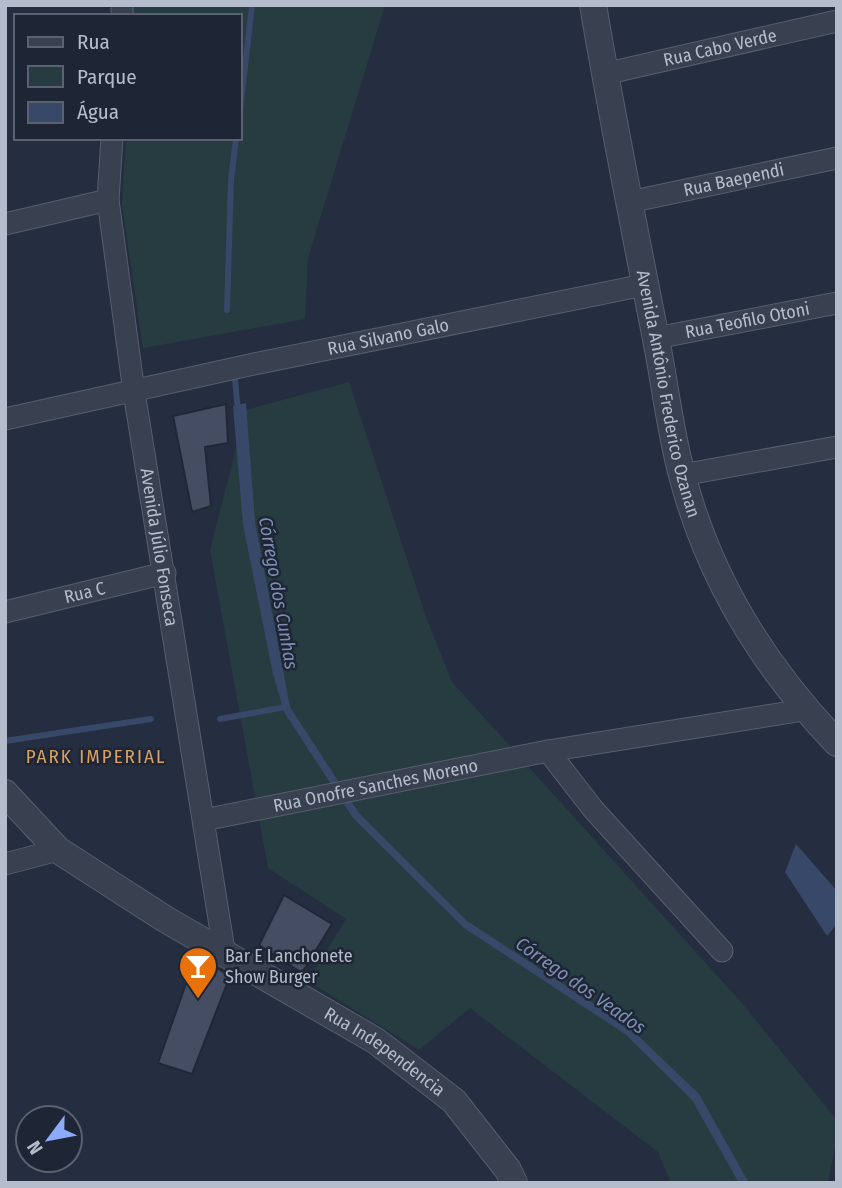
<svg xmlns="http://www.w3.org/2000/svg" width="842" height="1188" viewBox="0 0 842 1188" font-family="'Fira Sans Condensed',sans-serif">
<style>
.green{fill:#273c41}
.water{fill:#384868}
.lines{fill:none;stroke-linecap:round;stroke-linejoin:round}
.stream{stroke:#384868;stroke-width:6}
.building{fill:#444d62;stroke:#202737;stroke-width:2}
.minor-casing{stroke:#575e6e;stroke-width:23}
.tertiary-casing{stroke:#575e6e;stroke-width:28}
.minor{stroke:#394050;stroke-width:21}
.tertiary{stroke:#394050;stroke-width:26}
.labels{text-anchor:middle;stroke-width:5;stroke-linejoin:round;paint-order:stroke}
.street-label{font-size:18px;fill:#b5bccb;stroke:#1e2535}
.poi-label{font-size:18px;fill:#b5bccb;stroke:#1e2535;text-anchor:start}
.water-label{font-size:19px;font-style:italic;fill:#7c8eb2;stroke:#1e2535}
.neighbourhood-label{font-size:19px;letter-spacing:2px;fill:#d7a164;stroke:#1e2535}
</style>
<rect width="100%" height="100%" fill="#252e40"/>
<g class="green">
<path d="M132,5H385L308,258L305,319L143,348L122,204L126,138H240V16H132Z"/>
<path d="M349,382L426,617L452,682L740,1001L837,1120V1138L828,1181L829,1183H671L658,1152L470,1008L419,1050L308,981L346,919L268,868L210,550L246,410Z"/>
</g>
<g class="water">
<path d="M246,403L255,522L290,707L359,813L467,921L628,1026L699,1094L749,1183H739L692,1100L625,1034L464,928L353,818L284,712L273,674L243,525L233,406Z"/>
<path d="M796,844L837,891V924L827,936L785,872Z"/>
</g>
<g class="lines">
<g class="stream">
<path d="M240,111L252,5"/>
<path d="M227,310L231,180L236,138"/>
<path d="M235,379L238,412"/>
<path d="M220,719L285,707"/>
<path d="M5,741L151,719"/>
</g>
</g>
<g class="building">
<path d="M226,404L228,443L205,447L211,506L192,512L173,416Z"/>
<path d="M284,895L332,924L302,973L259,945Z"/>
<path d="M196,955L230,976L192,1074L158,1063Z"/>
</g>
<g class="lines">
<defs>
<g id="minor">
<path d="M122,16V5"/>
<path id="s1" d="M604,74L837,21"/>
<path id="s2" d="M112,138L108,200L134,392L225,956"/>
<path id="s3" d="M629,202L837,158"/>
<path d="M5,224L108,200"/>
<path id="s4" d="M656,338L837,303"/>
<path id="s5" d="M5,419L254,364L644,285"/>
<path d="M682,475L837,447"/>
<path id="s6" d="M5,612L165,573"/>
<path id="s7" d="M204,820L548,751"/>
<path d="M5,864L58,850"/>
<path d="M722,951L593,809L548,751L804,710"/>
</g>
<g id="tertiary">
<path id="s8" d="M593,5C612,117 634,228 656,339C665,384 670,431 682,475C709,579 763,666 837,743"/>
<path id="s9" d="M5,793L58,850L165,919L376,1041L454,1101L508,1170L514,1183"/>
</g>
</defs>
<use href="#minor" class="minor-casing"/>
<use href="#tertiary" class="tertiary-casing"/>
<use href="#minor" class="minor"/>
<use href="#tertiary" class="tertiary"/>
</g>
<defs>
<symbol id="bar-pin" viewBox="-11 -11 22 30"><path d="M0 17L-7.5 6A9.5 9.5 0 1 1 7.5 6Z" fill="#e8710a" stroke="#1e2535"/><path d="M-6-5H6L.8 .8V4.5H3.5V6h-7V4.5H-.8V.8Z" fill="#fff"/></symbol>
</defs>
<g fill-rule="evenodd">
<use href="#bar-pin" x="176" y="944" width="44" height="60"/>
</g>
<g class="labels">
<g class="street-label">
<text dy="6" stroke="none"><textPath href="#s1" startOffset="119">Rua Cabo Verde</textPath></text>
<text dy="6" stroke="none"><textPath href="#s3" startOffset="107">Rua Baependi</textPath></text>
<text dy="6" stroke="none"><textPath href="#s4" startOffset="93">Rua Teofilo Otoni</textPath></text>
<text dy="6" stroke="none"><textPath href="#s5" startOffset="392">Rua Silvano Galo</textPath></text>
<text dy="6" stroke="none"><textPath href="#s8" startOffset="396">Avenida Antônio Frederico Ozanan</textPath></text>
<text dy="6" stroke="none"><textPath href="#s2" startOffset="413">Avenida Júlio Fonseca</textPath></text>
<text dy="6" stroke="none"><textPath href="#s6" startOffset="82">Rua C</textPath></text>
<text dy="6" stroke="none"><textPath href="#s7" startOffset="175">Rua Onofre Sanches Moreno</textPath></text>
<text dy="6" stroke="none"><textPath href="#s9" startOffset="462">Rua Independencia</textPath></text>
</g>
<g class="poi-label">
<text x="225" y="962">Bar E Lanchonete<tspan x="225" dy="21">Show Burger</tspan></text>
</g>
<g class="water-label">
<text transform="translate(279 593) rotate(80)" y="7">Córrego dos Cunhas</text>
<text transform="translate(581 985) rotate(35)" y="7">Córrego dos Veados</text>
</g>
<g class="neighbourhood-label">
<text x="96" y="763">PARK IMPERIAL</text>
</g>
</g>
<rect width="842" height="1188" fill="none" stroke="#b5bccb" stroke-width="14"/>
<rect x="14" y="14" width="228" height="126" fill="#1e2535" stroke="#5a6171" stroke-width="2"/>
<rect x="28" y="37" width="35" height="10" fill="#394050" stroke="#5a6171" stroke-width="2"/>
<text x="77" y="49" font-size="21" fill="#b5bccb">Rua</text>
<rect x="28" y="66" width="35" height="21" fill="#273c41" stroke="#5a6171" stroke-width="2"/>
<text x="77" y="84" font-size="21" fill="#b5bccb">Parque</text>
<rect x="28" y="102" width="35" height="21" fill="#384868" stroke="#5a6171" stroke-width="2"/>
<text x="77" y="119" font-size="21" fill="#b5bccb">Água</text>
<g transform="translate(49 1139) rotate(238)"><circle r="33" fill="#1e2535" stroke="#5a6171" stroke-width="2"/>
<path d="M0-5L12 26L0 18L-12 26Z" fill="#8babfa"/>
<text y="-10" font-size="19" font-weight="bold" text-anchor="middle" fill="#b5bccb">N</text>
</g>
</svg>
